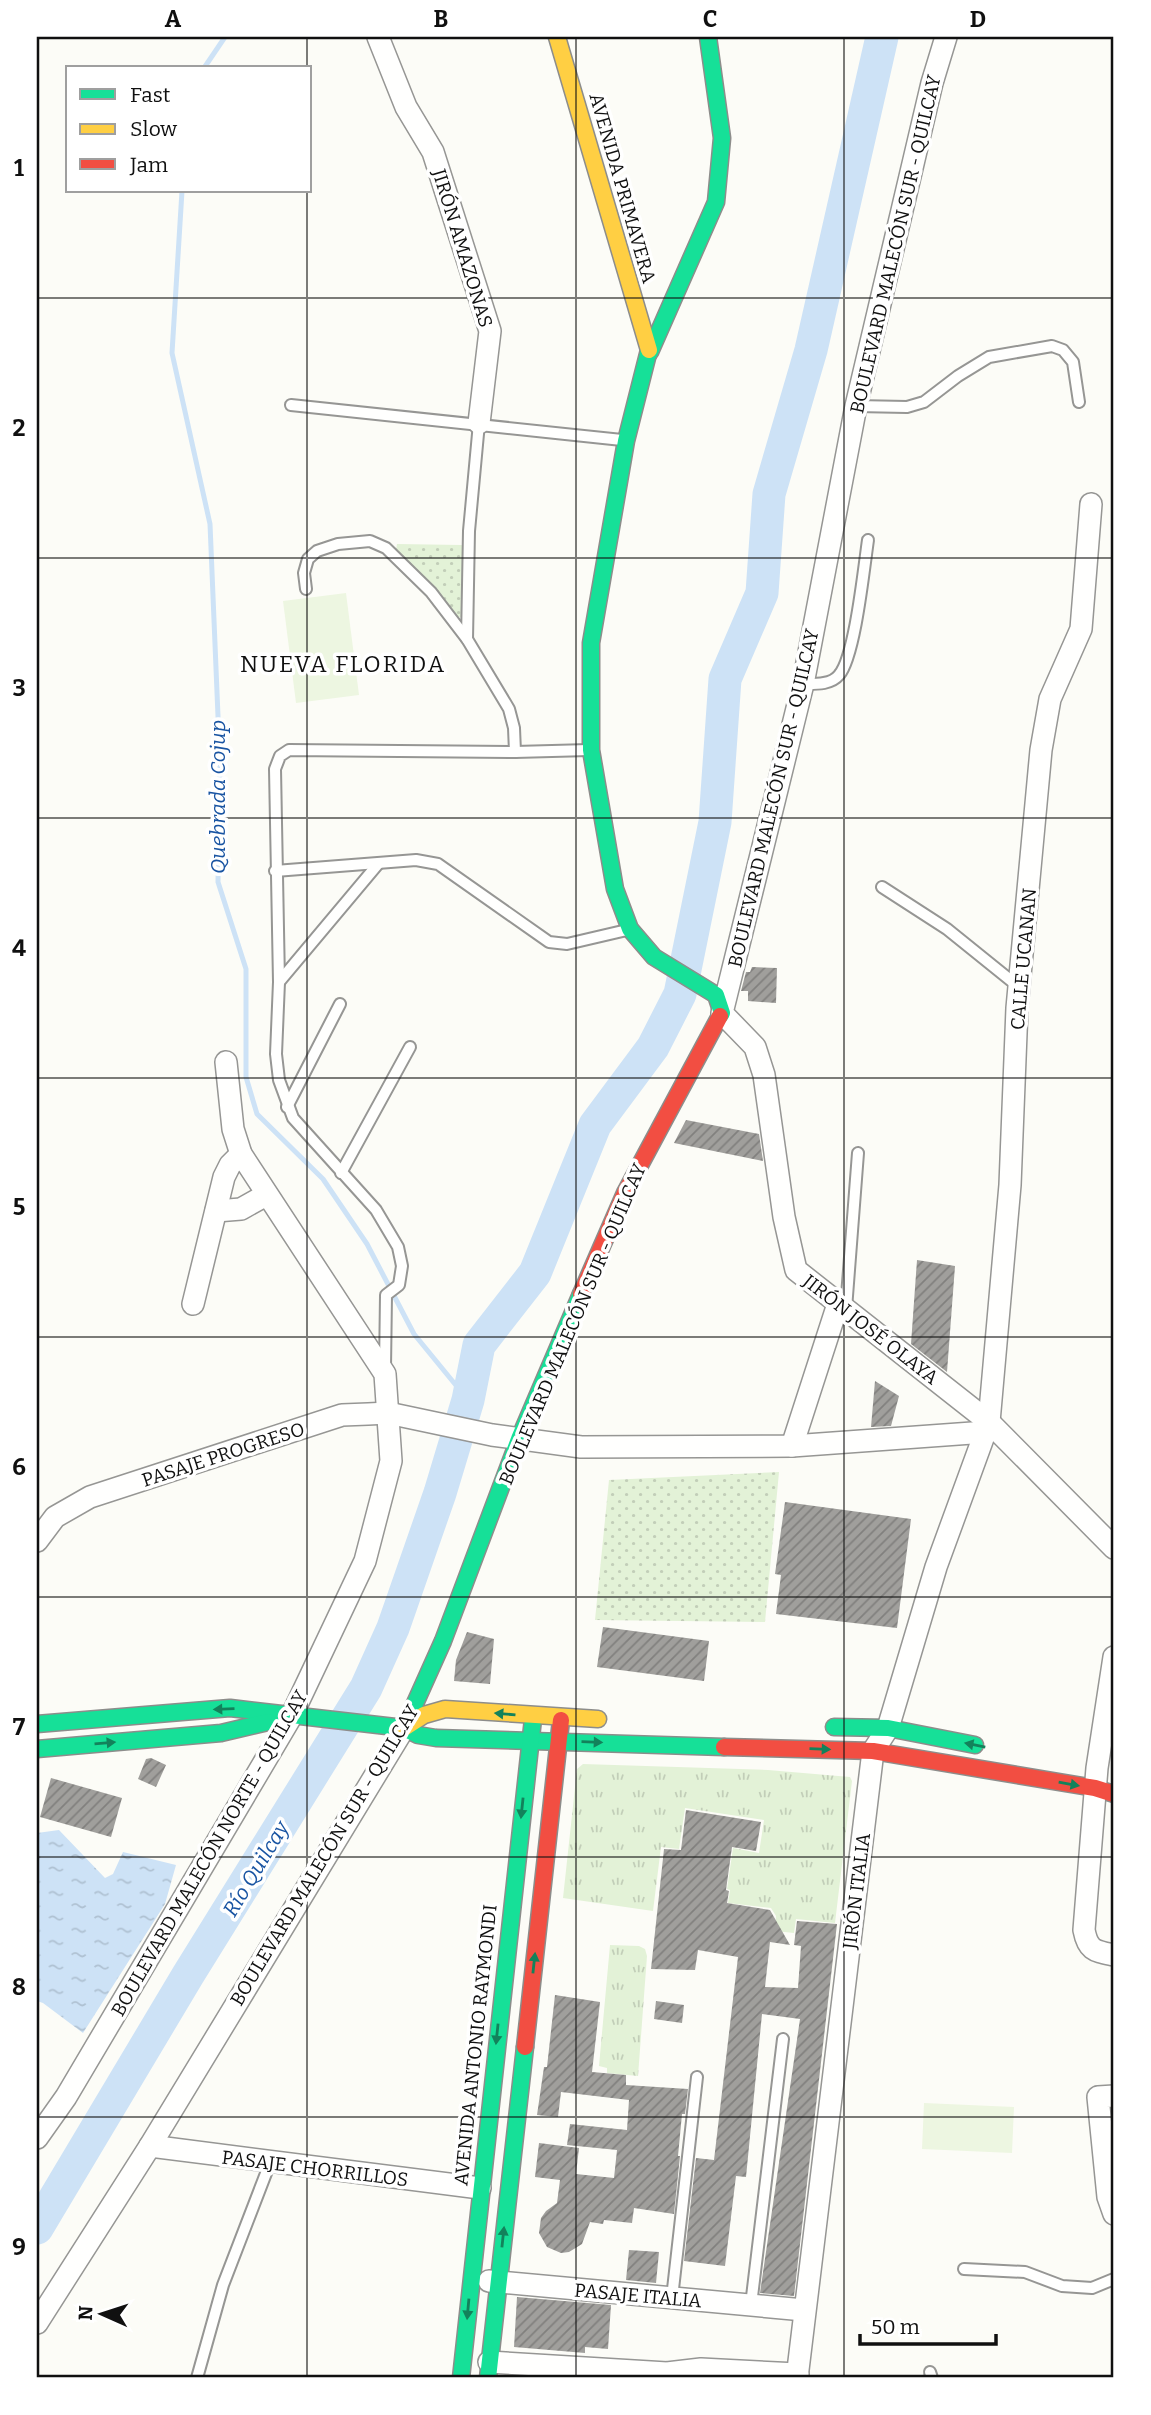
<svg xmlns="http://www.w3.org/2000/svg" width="1151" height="2415" viewBox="0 0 1151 2415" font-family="Bitter,serif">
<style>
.grass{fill:url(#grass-tufts)}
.park{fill:url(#park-dots)}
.pitch{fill:#edf6e1}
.water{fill:url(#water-ripples)}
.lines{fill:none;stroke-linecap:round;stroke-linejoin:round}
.stream{stroke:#cde2f6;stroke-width:5}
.river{stroke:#cde2f6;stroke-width:33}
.building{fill:url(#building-hatch)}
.lane-casing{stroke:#969694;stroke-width:14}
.street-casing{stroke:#969694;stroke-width:24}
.fast-casing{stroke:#8d8d8b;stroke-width:19}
.slow-casing{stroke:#8d8d8b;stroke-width:19}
.jam-casing{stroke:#8d8d8b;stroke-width:19}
.lane{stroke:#fffffe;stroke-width:10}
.street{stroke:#fffffe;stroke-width:21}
.fast{stroke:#16e098;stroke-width:16}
.slow{stroke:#ffcf43;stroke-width:16}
.jam{stroke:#f24e42;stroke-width:16}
.oneway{fill:#13825b}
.grid{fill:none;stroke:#101010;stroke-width:2;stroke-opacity:0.55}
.labels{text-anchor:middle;stroke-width:7;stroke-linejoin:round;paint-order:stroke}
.street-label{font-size:19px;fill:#101010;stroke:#fff}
.water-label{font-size:21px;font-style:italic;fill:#1954a2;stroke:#fff}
.quarter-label{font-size:23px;letter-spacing:2px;fill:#101010;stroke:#fff}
.neatline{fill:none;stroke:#101010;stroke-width:2.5}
.grid-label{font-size:23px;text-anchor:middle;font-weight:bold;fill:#101010}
</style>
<defs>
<pattern id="grass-tufts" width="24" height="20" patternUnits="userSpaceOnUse" patternTransform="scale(1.75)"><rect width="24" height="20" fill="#e3f2d7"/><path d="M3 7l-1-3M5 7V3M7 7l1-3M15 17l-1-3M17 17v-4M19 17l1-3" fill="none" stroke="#c2ceb8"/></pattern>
<pattern id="park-dots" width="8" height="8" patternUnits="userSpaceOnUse" patternTransform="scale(1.75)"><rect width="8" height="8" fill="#e3f2d7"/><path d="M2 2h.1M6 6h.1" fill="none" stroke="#c2ceb8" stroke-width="1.8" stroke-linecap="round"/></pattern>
<pattern id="water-ripples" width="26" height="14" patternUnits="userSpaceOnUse" patternTransform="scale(1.75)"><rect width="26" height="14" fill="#cde2f6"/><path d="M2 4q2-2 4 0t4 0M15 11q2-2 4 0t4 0" fill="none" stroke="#afc1d2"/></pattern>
<pattern id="building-hatch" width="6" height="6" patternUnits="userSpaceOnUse" patternTransform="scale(1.75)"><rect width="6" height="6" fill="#a09f9c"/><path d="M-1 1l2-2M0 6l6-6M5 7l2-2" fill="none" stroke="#81807e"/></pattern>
</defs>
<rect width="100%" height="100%" fill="#fcfcf7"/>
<g class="grass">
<path d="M583,1764L768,1770L850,1777L852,1781L835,1923L796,1919L794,1933L775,1931L776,1916L771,1908L728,1903L730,1890L727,1889L733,1848L759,1853L764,1820L685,1808L679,1849L661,1847L653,1911L563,1898L577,1769Z"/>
<path d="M610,1945L639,1946L645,1949L647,1956L638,2076L607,2073V2068L599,2066Z"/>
</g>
<g class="park">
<path d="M397,544L462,545L464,614L462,617H457L396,550Z"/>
<path d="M779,1472L765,1622L595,1620L609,1480Z"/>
</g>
<g class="pitch">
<path d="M346,593L359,695L296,703L283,601Z"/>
<path d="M924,2103L1014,2107L1012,2153L922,2149Z"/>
</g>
<path class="water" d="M59,1830L105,1878L113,1874L123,1852L176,1865L165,1904L83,2033L43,2003L37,2001V1833Z"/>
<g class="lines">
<g class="stream">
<path d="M204,68L225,37"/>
<path d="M182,191L172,353L210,524L220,764L218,882L246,969V1077L257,1114L323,1179L367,1244L414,1334L468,1400"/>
</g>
<path class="river" d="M37,2228L188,1975L366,1688L393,1628L440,1493L468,1400L479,1345L535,1273L595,1125L653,1047L680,994L715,822L725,679L762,593L769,494L811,350L882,37"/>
</g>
<g class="building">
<path d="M752,967L777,968L776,1003L748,1001V991H741L746,972H750Z"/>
<path d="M686,1120L759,1134L763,1161L674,1143Z"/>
<path d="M917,1260L955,1266L947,1372L911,1344Z"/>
<path d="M875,1381L899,1396L891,1426L871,1427Z"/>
<path d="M785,1502L911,1519L897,1628L776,1614L781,1575L775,1574Z"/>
<path d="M603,1627L709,1641L704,1681L597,1667Z"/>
<path d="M467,1632L494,1639L490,1684L454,1681L456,1660Z"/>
<path d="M151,1758L166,1765L156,1787L138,1779L146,1759Z"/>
<path d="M51,1778L122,1798L111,1837L40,1817Z"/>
<path d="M686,1810L761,1822L756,1851L732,1847L726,1890L729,1891L727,1903L770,1910L790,1945L770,1942L765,1987L798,1988L801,1946L794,1945L797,1921L837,1924L794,2296L760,2293L800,2019L762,2014L746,2177L736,2176L725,2266L684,2261L696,2158L714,2160L738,1957L698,1950L695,1970L651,1969L664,1849L681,1850Z"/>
<path d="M555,1995L600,2002L592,2072L626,2075V2085L688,2089L685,2114H682L678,2156H680L674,2214L634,2208L632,2223L604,2220L603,2224L590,2222L582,2244L569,2252L561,2253L547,2247L539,2233L541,2218L546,2211L557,2203L560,2180L535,2177L539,2143L579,2148L576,2174L614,2178L617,2150L567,2145L570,2124L627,2130L629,2100L561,2092L558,2117L537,2115L544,2067H547Z"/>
<path d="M656,2001L684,2005L682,2023L654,2019Z"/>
<path d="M629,2250L659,2252L656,2283L626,2280Z"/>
<path d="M517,2297L611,2305L608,2349L585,2347V2353L514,2347Z"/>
</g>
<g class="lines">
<defs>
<g id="lane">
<path d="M291,405L622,440"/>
<path d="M856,406L907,407L924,402L958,376L989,357L1052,346L1063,350L1073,362L1079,402"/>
<path d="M306,589L304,573L308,559L317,551L338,544L370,541L386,548L431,592L467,639L509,709L514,728L515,752"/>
<path d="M467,639L469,531L479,423"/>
<path d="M803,684C815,684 831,685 839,675C855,657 864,567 868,540"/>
<path d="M275,871L416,860L438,864L549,942L567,944L627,930"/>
<path d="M882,887L947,929L1019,987"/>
<path d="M279,982L378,864"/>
<path d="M287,1107L340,1004"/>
<path d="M341,1173L410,1047"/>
<path d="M846,1309L858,1153"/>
<path d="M385,1368L386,1295L399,1285L402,1266L398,1247L376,1210L293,1118L279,1080L276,1054L279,982L275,769L280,756L289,750L515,752L589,750"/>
<path d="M964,2269L1025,2272L1062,2286L1092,2288L1114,2279"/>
<path d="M672,2298L697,2077"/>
<path d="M751,2305L783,2039"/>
<path d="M930,2372L932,2378"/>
<path d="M197,2378L223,2285L270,2163"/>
</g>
<g id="street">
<path d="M378,37L406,107L433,152L490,331L479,423"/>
<path d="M946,37L932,83L856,406L803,684L722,1013L755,1047L764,1075L784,1217L796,1270L989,1422L1114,1548"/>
<path d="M216,1211L241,1209L266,1195"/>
<path d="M193,1304L224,1177L230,1165L241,1154"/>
<path d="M792,1446L838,1304"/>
<path d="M37,1541L55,1517L90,1497L342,1415L368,1414L388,1413L492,1435L581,1447L792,1446L986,1432"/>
<path d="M1114,1657L1097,1768L1084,1930C1088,1951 1095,1951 1114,1955"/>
<path d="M1114,2096L1098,2097L1108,2197L1114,2214"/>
<path d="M37,2138L66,2097L291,1717L365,1561L391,1461L385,1374L241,1154L233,1129L226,1062"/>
<path d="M150,2146L480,2188"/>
<path d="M489,2281L804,2310"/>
<path d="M37,2323L150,2146L404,1728"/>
<path d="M489,2362L667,2373L701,2369L798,2374"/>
<path d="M797,2378L873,1751L888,1728L936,1567L989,1422L1010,1185L1017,1008L1041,750L1050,699L1081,629L1091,504"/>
</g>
<g id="fast">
<path d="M649,350L626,441L591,643V750L615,889L630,929L654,957L716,995L722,1013L720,1016"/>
<path d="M650,352L716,202L722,138L708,37"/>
<path d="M37,1724L230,1708L404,1728L418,1735L436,1738L724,1747"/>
<path d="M834,1727L888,1728L975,1745"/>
<path d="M404,1728L443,1641L519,1439L581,1294"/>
<path d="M37,1749L221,1733L268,1722"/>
<path d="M461,2378L533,1719"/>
<path d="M488,2378L525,2047"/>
</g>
<g id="slow">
<path d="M557,37L649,350"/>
<path d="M404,1728L424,1715L445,1709L598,1719"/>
</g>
<g id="jam">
<path d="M581,1294L625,1193L720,1016"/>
<path d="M724,1747L873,1751L1095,1788L1114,1794"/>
<path d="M525,2047L561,1720"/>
</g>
</defs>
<use href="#lane" class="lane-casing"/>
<use href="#street" class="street-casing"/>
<use href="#fast" class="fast-casing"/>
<use href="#slow" class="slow-casing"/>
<use href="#jam" class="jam-casing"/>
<use href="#lane" class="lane"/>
<use href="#street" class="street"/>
<use href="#fast" class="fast"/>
<use href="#slow" class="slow"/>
<use href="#jam" class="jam"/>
</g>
<defs><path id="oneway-solid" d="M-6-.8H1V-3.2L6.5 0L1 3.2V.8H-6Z" transform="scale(1.75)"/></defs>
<g class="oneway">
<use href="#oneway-solid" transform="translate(224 1709) rotate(178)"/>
<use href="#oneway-solid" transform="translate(505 1714) rotate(-175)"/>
<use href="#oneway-solid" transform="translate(592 1742) rotate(2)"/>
<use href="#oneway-solid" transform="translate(105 1743) rotate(-5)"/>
<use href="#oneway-solid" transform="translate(975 1745) rotate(-169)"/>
<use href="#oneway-solid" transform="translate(820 1749) rotate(2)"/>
<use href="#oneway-solid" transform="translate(1069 1784) rotate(10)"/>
<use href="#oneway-solid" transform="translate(522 1808) rotate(96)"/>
<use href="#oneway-solid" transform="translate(534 1963) rotate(-84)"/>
<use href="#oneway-solid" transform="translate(497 2034) rotate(96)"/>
<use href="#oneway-solid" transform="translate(503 2237) rotate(-84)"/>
<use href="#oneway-solid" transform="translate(468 2309) rotate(95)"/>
</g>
<path class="grid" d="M307,37V68M576,37V2378M844,37V2378M307,191V2378M37,298H1114M37,558H1114M37,818H1114M37,1078H1114M37,1337H1114M37,1597H1114M37,1857H1114M37,2117H1114"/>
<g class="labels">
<g class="street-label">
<text transform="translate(623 188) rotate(74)" y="7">AVENIDA PRIMAVERA</text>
<text transform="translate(895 244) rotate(-77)" y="7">BOULEVARD MALECÓN SUR - QUILCAY</text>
<text transform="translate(463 248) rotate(73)" y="7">JIRÓN AMAZONAS</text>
<text transform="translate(773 798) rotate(-77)" y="7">BOULEVARD MALECÓN SUR - QUILCAY</text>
<text transform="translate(1023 959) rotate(-85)" y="7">CALLE UCANAN</text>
<text transform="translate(572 1324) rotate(-67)" y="7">BOULEVARD MALECÓN SUR - QUILCAY</text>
<text transform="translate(871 1329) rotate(38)" y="7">JIRÓN JOSÉ OLAYA</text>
<text transform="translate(223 1454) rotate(-18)" y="7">PASAJE PROGRESO</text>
<text transform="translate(209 1853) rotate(-60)" y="7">BOULEVARD MALECÓN NORTE - QUILCAY</text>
<text transform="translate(324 1855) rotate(-59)" y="7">BOULEVARD MALECÓN SUR - QUILCAY</text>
<text transform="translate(856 1891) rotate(-83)" y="7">JIRÓN ITALIA</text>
<text transform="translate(475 2045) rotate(-84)" y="7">AVENIDA ANTONIO RAYMONDI</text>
<text transform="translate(315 2168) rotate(7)" y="7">PASAJE CHORRILLOS</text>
<text transform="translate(638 2295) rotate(5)" y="7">PASAJE ITALIA</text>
</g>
<g class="water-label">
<text transform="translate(218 797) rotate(-90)" y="7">Quebrada Cojup</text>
<text transform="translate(256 1869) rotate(-59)" y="7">Río Quilcay</text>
</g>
<g class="quarter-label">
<text x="343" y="672">NUEVA FLORIDA</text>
</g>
</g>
<rect width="1151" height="2415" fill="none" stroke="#ffffff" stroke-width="77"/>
<rect x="66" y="66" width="245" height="126" fill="#ffffff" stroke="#9f9f9f" stroke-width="2"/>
<rect x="80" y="89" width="35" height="10" fill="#16e098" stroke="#9f9f9f" stroke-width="2"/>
<text x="130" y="102" font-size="21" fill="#101010">Fast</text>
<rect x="80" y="124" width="35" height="10" fill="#ffcf43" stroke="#9f9f9f" stroke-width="2"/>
<text x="130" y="136" font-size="21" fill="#101010">Slow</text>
<rect x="80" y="159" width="35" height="10" fill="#f24e42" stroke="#9f9f9f" stroke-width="2"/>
<text x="130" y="172" font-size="21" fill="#101010">Jam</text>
<g transform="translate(102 2314) rotate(273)" stroke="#ffffff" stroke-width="5" paint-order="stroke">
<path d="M0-5L12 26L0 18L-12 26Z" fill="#101010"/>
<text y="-10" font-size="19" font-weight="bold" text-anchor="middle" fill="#101010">N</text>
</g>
<path d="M860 2334v10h136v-10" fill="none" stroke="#101010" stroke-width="3.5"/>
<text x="871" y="2334" font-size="21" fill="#101010" stroke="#ffffff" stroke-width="5" paint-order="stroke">50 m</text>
<rect x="38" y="38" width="1074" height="2338" class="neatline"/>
<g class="grid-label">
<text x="173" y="27">A</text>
<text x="441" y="27">B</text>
<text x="710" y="27">C</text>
<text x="978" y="27">D</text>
<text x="19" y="176">1</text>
<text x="19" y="436">2</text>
<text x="19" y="696">3</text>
<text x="19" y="956">4</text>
<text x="19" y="1215">5</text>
<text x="19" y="1475">6</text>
<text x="19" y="1735">7</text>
<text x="19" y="1995">8</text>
<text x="19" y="2255">9</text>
</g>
</svg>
